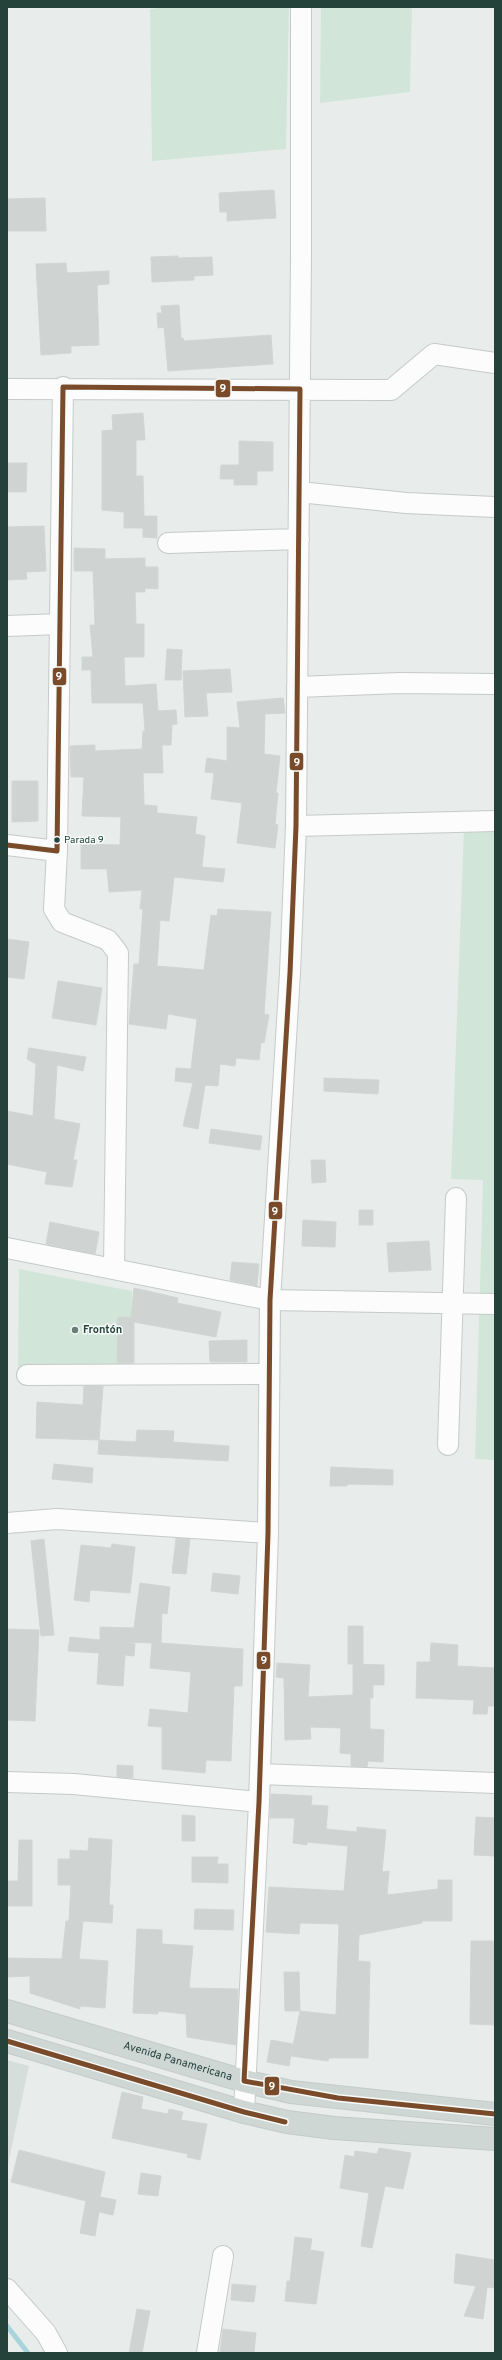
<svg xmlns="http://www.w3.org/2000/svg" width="502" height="2360" font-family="Overpass,sans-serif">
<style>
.built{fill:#d6dedb}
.green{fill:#d1e6d8}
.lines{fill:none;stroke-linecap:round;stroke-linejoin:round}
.stream{stroke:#a9d4db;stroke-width:5}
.building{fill:#cfd4d2;stroke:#d1d6d4}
.minor-casing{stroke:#c5cac8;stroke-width:22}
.primary-casing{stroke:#c3ccc9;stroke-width:24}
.minor{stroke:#fcfcfc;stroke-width:20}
.primary{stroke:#cfd7d5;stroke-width:22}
.bus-1-casing{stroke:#f7fbf9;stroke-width:8}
.bus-1{stroke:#7a4b2a;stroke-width:5}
.bus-dot{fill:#24423a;stroke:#f7fbf9;stroke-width:1.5}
.poi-dot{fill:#697e78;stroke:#f7fbf9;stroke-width:1.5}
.labels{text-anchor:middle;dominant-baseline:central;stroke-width:3;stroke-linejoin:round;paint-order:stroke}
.bus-label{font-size:10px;fill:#24423a;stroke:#f7fbf9;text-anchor:start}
.poi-label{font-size:11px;font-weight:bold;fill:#24423a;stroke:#f7fbf9;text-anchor:start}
.street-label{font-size:11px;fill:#24423a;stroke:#f7fbf9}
.line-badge{stroke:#f7fbf9;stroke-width:1.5}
.badge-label{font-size:11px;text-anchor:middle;font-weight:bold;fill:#fff}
</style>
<rect width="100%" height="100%" fill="#e8edeb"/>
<path class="built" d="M7 2060 29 2066 7 2169Z"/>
<path class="green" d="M169 7H289L286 149 152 161 150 9Z
M321 7H412L410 92 320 103Z
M464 827H495V1460L475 1459 483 1180 451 1179Z
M19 1269 132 1291 130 1373 18 1370Z"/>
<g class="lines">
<path class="stream" d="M7 2326 28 2353"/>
</g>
<path class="building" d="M274 190 276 218 227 221V212H220L219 193Z
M45 198 46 231H8L7 199Z
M178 256V258L212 257 213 275 194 276V280L152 282 151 257Z
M66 263 67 273 109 271V284L97 285 99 345 71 346V353L41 355 36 264Z
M179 305 181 339 183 338 184 341 271 335 273 364 168 371 164 327 158 328 157 313H162L161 306Z
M143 413 145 440H136V476H143L144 516H157V538L143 537V528H124V512L102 510V431L113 430 112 415Z
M239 441 273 442V471H257V485H234V479H220L221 465H239Z
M7 463H27L26 492H7Z
M44 526 46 571 26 572 27 579 7 580V527Z
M74 548 105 549V559L145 558V567H158V589L145 588V592H135L136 624H144V657H124L125 686 156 684 158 711 176 710 177 724 172 725 171 745H162L163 773H143L144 805 157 806V813L197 817 195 834 205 836 202 867 225 869 223 882 174 877 169 921 160 920 157 966 204 970 211 915 217 916 218 909 271 912 264 1014 269 1015 264 1043 261 1042 259 1060 236 1058 235 1066 220 1064 218 1086 205 1085 198 1129 183 1126 193 1083 175 1081 176 1068 191 1069 197 1019 168 1014 166 1029 129 1024 134 964H139L143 909H140L142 890 109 892 107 869H81V844L120 845 121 817 82 816 84 777H71L70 746 95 745V751L142 749 143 731H145L143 703H92L91 670H82V657H93L90 625H95L93 571H74Z
M167 649 182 650 181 680H165Z
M230 669 232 692 206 693 208 716 185 717 183 671Z
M283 698 285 713 265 714 264 754 280 756 276 793H278L275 824 278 825 275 848 237 843 242 803 211 799 214 773 205 772 207 758 227 761V727L240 728 237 702Z
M12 781H38V821L12 822Z
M7 939 29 942 24 979 7 977Z
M58 981 102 988 96 1025 52 1018Z
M29 1048 86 1057 83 1071 57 1065 54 1119 80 1124 73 1160H77L72 1187 45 1184 47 1172 7 1164V1111L33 1116 36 1064 27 1059Z
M324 1078 379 1080 378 1094 324 1091Z
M211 1129 262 1136 260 1150 209 1143Z
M311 1160H325L326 1182 312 1183Z
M359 1210H373V1225H359Z
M303 1220 336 1222 335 1247 302 1246Z
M50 1222 99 1232 95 1254 46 1244Z
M429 1241 431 1270 389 1272 387 1243Z
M232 1262 259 1264 257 1286 230 1280Z
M134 1288 178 1298 177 1303 221 1312 216 1337 134 1322V1363H117L118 1317H131Z
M247 1340V1362H210L209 1341Z
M84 1386H103L99 1440 36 1438 37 1402 83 1405Z
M137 1430 174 1431 173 1442 229 1446 228 1461 98 1454 99 1440 136 1442Z
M54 1464 93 1468 92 1483 52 1479Z
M331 1467 393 1470V1485L347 1484V1486H330Z
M176 1538 190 1539 186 1574 172 1573Z
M44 1539 54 1635 41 1636 31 1541Z
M112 1544 135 1547 130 1593 90 1590 89 1602 74 1600 81 1545 111 1548Z
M213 1573 240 1576 238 1594 211 1591Z
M140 1583 170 1587 167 1614 162 1613 161 1643 243 1649 242 1686H234L231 1761 206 1760 205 1773 162 1769V1727L148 1726 150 1709 188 1713 191 1672 150 1668 152 1643 125 1642 135 1644 134 1656 125 1655 123 1686 97 1684 99 1653 68 1651 70 1637 100 1640V1627L134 1628Z
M348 1626H363V1664H348Z
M7 1629 39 1630 35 1721 7 1720Z
M431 1643 458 1645 457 1666 495 1668V1706H488L487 1714H473L474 1700 416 1698 417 1662H430Z
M277 1663 310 1665 308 1697 353 1695V1664L384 1665V1685H373V1698H370V1729L384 1730 383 1762 368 1761 367 1767 351 1766V1754L340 1753 341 1728 310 1727 311 1739 285 1740 284 1678 276 1677Z
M117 1765 133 1766V1778L117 1777Z
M271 1794 312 1796 311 1805 328 1806 326 1829 357 1832V1827L386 1830 382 1872 389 1871 387 1895 438 1889V1880H452V1921H422V1923L359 1935 358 1961 370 1962 368 2058H329L328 2061 291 2056 300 2011 336 2015 339 1924 300 1923 299 1934 266 1932 269 1887 344 1891 348 1846 307 1842V1845L293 1843 295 1818H270Z
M182 1815 195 1816V1841H182Z
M476 1817 495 1818V1856L474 1855Z
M89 1838 112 1840 109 1905H113L112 1923 83 1921 79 1959 108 1961 105 2008 80 2006V2009L30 1993V1976L7 1977V1958L62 1959 66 1921H69L71 1885H58V1859H70V1850L88 1851Z
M19 1840H32V1906H7V1881H18Z
M192 1857H218L217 1864H228V1883L192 1882Z
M195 1909 234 1910 233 1930 194 1929Z
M137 1929 162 1930V1944L193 1946 189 1988 238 1989 236 2045 187 2037 186 2014 158 2011V2014L133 2013Z
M471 1941H495V2025L470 2024Z
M284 1972H299L300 2011H285Z
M271 2040 293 2044 289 2066 267 2062Z
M122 2092 143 2097 141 2109 168 2114 169 2109 183 2112 181 2120 207 2124 200 2160 187 2157 188 2154 112 2138Z
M379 2148 411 2153 403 2189 385 2186 372 2248 361 2246 369 2193 340 2188 345 2155 354 2157 355 2151 377 2154Z
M19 2150 105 2172 100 2197 116 2200 113 2215 99 2212 95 2236 80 2233 86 2201 11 2182Z
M141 2173 161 2176 158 2196 138 2194Z
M295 2237 312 2239 310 2250 324 2252 316 2304 285 2301 287 2281H290Z
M456 2254 495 2260V2288L487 2287 483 2319 464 2316 476 2286 454 2283Z
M232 2284 256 2286 254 2302 231 2300Z
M137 2309 150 2311 142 2353H129Z
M223 2329 256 2333 254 2353H220Z"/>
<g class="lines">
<g class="minor-casing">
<path id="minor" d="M63 387 57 851 54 909 62 922 108 940 118 953 114 1269
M7 389 391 390 434 354 495 363
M299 492 406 503 495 507
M168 543 299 539
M7 626 60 624
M297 687 400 683 495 684
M296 826 495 821
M7 845 57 851
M7 1248 270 1300 495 1304
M27 1375 268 1374
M448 1445 456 1198
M7 1523 57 1519 268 1533
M260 1774 495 1783
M7 1782 74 1784 259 1802
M244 2112 259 1802 268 1533 270 1300 290 973 296 826 301 255V7
M7 2289 46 2333 57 2353
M207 2353 223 2256"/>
</g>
<g class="primary-casing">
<g id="primary">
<path id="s1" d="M7 2011 244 2081 291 2092 495 2114"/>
<path d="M7 2041 244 2112 287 2122 334 2128 495 2139"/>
</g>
</g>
<use href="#minor" class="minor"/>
<use href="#primary" class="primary"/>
<g class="bus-1-casing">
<path id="bus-1" d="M7 845 57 851 63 387 300 389 296 826 290 973 270 1300 268 1533 259 1802 244 2081 338 2098 495 2114
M7 2041 244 2112 285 2122"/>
</g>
<use href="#bus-1" class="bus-1"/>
</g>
<circle class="bus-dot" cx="57" cy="840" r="3.5"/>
<circle class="poi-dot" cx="75" cy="1330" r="4"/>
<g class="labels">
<g class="bus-label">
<text x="64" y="840">Parada 9</text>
</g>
<g class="poi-label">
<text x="83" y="1330">Frontón</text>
</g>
<g class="street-label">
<text stroke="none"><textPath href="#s1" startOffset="178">Avenida Panamericana</textPath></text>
</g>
</g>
<g class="line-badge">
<rect x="215" y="379" width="16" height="19" rx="4" fill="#7a4b2a"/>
<rect x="52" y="667" width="15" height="19" rx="4" fill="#7a4b2a"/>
<rect x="289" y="752" width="15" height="19" rx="4" fill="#7a4b2a"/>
<rect x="268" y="1201" width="15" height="19" rx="4" fill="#7a4b2a"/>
<rect x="256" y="1651" width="15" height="19" rx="4" fill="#7a4b2a"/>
<rect x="264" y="2076" width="16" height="20" rx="4" fill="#7a4b2a"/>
</g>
<g class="badge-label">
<text x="223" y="392">9</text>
<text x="59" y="680">9</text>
<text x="297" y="766">9</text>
<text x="275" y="1215">9</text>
<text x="264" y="1664">9</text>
<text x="272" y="2090">9</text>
</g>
<rect width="502" height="2360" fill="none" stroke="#24423a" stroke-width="16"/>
</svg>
